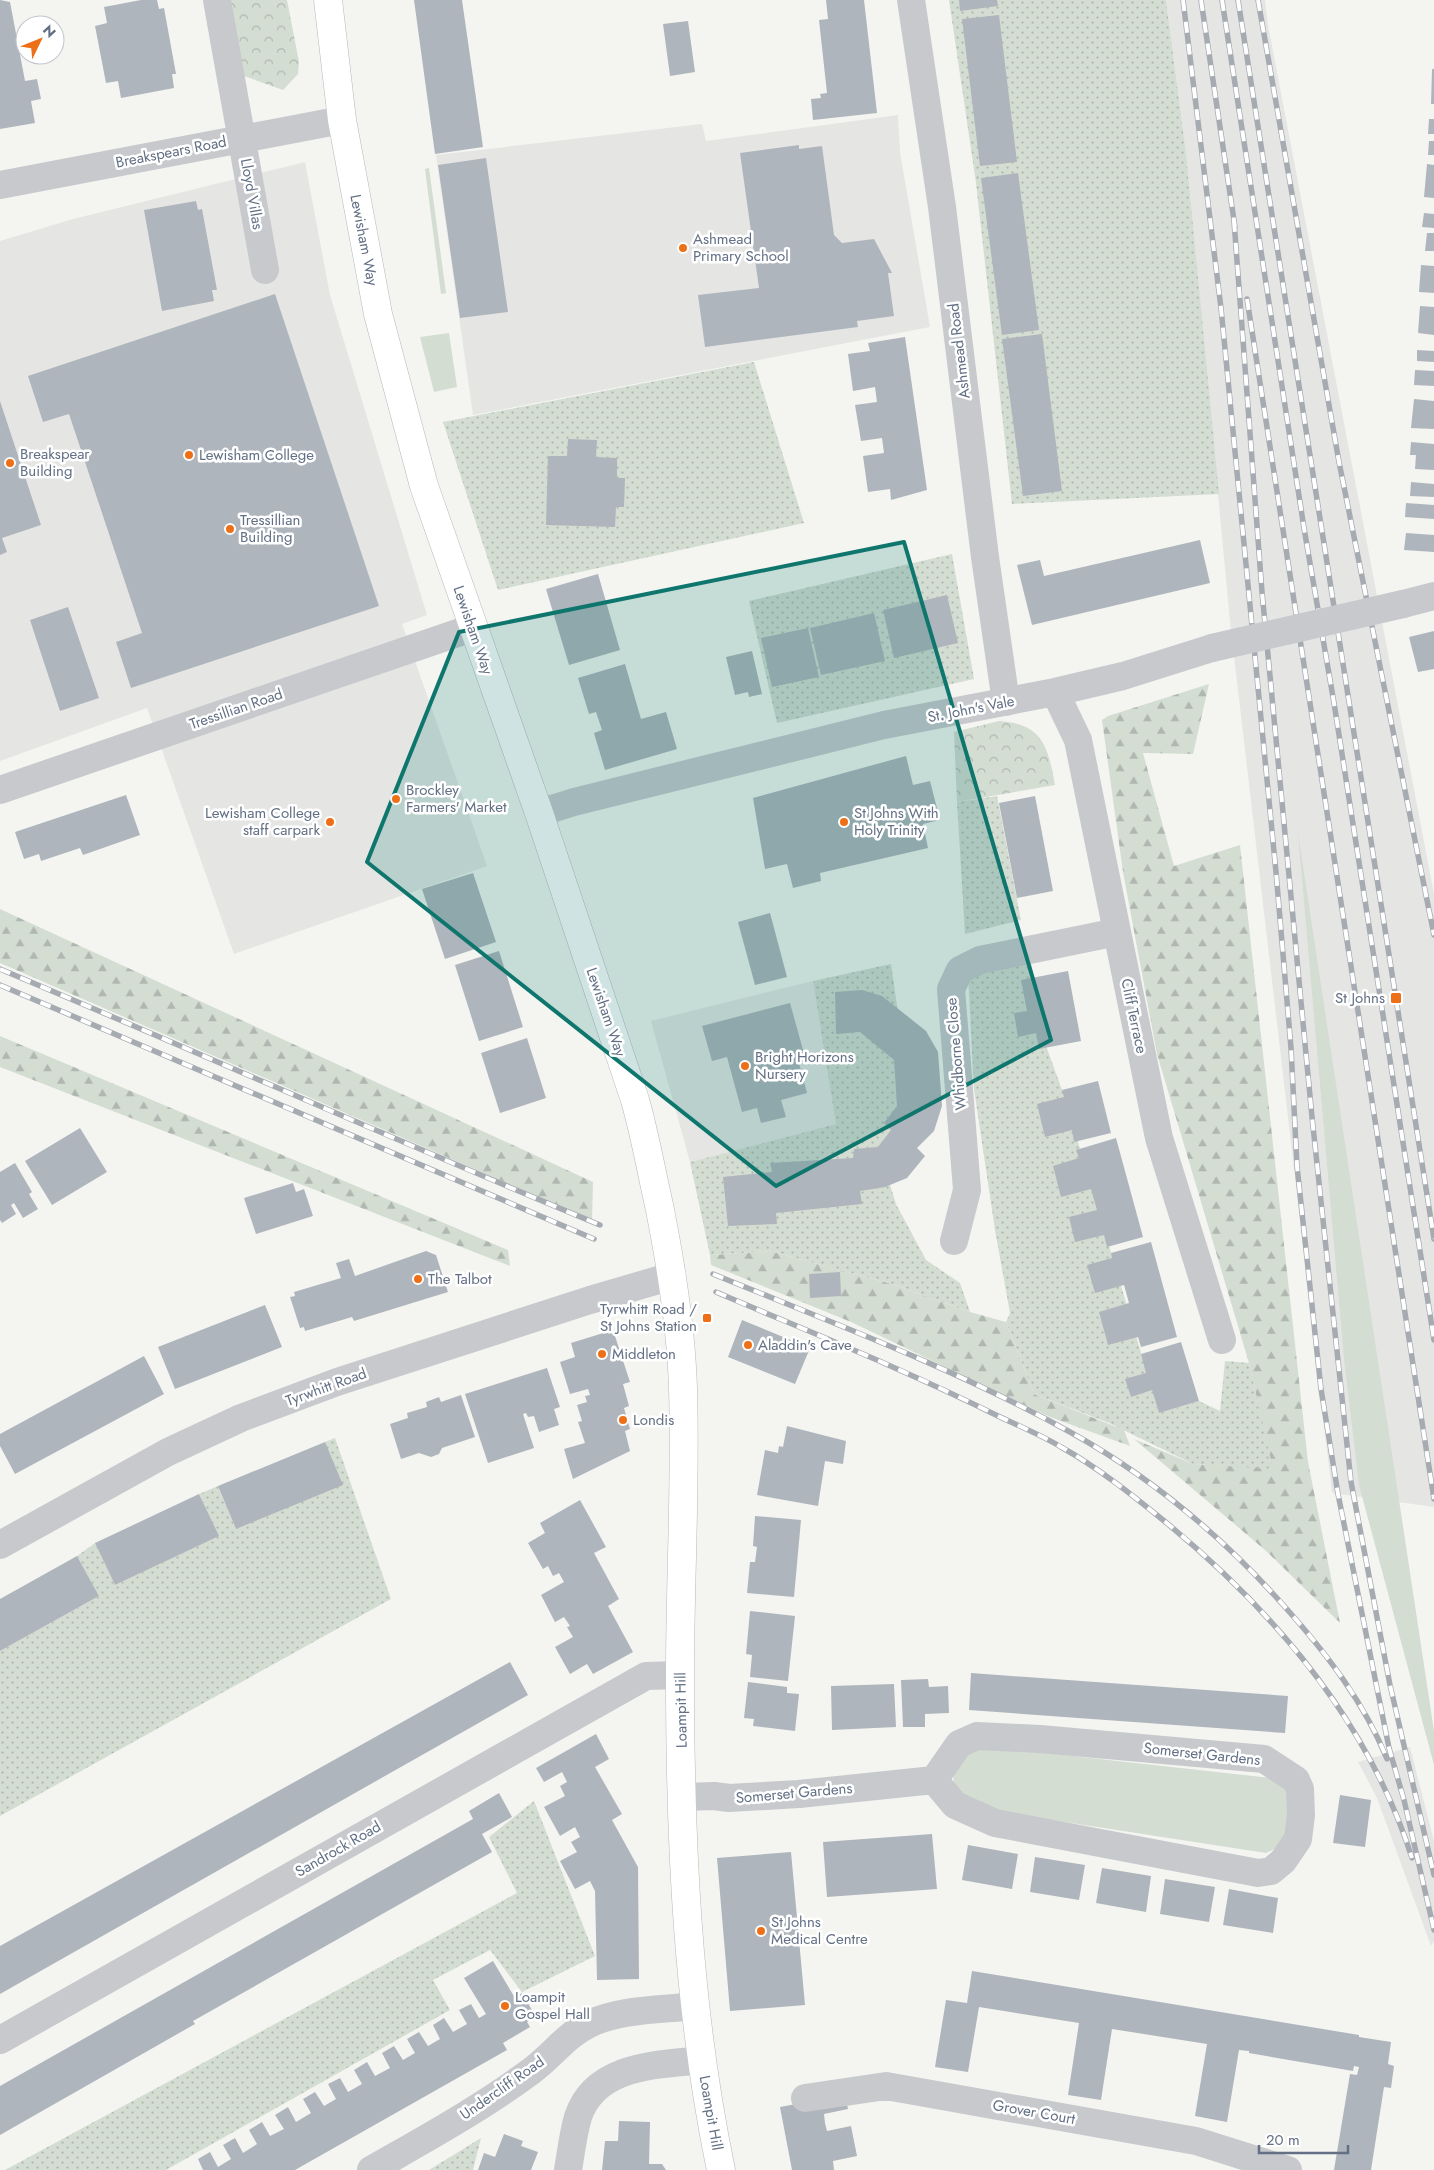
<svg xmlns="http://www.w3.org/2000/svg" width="1434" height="2170" font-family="Jost,sans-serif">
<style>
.built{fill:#e5e6e4}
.grass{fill:#d4ddd2}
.forest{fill:url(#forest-firs)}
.park{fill:url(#park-crowns)}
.garden{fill:url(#garden-dots)}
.building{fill:#afb5bc}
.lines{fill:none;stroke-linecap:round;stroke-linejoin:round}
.highway-casing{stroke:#b6b9bd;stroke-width:29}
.minor{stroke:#c7c9cd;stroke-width:28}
.highway{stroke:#fff;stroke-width:28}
.rail-casing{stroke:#a6aab1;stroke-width:5.5}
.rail{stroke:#fff;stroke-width:4;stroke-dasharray:11;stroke-linecap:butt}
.minor-bridge{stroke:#c7c9cd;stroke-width:28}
.marked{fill:#0f766e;fill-opacity:0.2;stroke:#0f766e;stroke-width:4;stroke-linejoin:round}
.poi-dot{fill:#ed7019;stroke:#fff;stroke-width:2}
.labels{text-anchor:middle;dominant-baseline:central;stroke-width:5;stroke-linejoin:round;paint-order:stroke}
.street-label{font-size:15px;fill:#626f84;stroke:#fff}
.poi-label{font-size:15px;fill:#626f84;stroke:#fff;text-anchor:start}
</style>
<defs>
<pattern id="forest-firs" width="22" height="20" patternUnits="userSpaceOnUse" patternTransform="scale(1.25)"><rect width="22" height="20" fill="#d4ddd2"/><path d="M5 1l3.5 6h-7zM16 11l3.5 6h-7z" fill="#afb7b0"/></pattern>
<pattern id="park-crowns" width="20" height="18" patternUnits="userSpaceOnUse" patternTransform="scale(1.25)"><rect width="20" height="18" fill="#d4ddd2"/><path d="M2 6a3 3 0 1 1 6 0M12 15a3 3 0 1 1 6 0" fill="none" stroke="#afb7b0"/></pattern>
<pattern id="garden-dots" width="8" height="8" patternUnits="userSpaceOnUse" patternTransform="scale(1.25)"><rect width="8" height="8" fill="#d4ddd2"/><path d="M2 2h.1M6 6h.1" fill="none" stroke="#afb7b0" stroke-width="1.8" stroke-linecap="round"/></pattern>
</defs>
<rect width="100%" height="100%" fill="#f4f5f1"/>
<path class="built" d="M1166 0H1265L1268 25 1434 894V1507L1332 1493 1230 622 1186 153Z
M898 115 900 152 930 327 473 415 436 155 702 124 706 141Z
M305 162 330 295 427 615 402 624 487 866 234 954 147 708 0 761V241L73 219Z
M813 981 837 1124 690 1162 651 1021Z
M1410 1747 1434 1841V1941L1431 1946 1377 1798 1358 1762Z"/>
<path class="grass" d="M429 168 446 293 441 294 425 169Z
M449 333 457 387 434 392 420 337Z
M1298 833 1434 1731V1765L1359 1485 1344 1359Z
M991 1747 1271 1778 1286 1788 1293 1804 1289 1832 1281 1846 1266 1853 981 1809 954 1787 953 1771 973 1748Z"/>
<path class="forest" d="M1209 684 1193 754 1143 753 1174 866 1240 845 1308 1462 1340 1623 1265 1550 1134 1439 1193 1464 1272 1468 1249 1363 1157 1054 1123 872 1102 720 1108 716Z
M0 909 593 1182 592 1220 0 963Z
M0 1036 508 1250 510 1266 0 1067Z
M770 1251 892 1284 970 1312 1006 1322 1034 1394 1124 1430 1130 1446 1050 1417 851 1322 711 1265 710 1255Z"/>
<path class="park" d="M230 0H287L299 62 298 74 283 90 241 75Z
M999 721C1043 724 1048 747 1055 785L957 802 954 732Z"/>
<path class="garden" d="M949 0H1166L1186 153 1219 494 1012 504 976 183Z
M754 362 804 523 498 590 443 422Z
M952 554 974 679 777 723 749 601Z
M997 796 1021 920 965 934 957 802Z
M1030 955 1042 1035 1064 1095 1159 1413 1199 1401 1220 1411 1225 1361 1249 1363 1273 1469 1193 1464 1109 1423 1034 1394 1006 1322 1010 1313 995 1230 974 1089 968 974Z
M891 964 914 1123 879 1150 896 1204 926 1260 960 1283 970 1312 892 1284 770 1251 710 1255 690 1162 836 1124 813 981Z
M335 1438 391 1599 0 1816V1651L99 1596 77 1556 95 1543 115 1585 218 1536 199 1494 218 1486 236 1529 325 1442Z
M534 1801 595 1956 522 1992 490 1950 433 1980 450 2010 166 2170H5L517 1893 489 1837Z
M481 2138 473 2170H429Z"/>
<path class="building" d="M0 0 10 2 25 81 37 79 41 99 31 101 35 123 0 129Z
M141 0H157L159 9 164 8 176 74H172L174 88 121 98 118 81 106 83 95 26 107 23 104 7Z
M414 0H462L483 147 435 154Z
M826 0H864L877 113 813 120 811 99 821 98 820 94 827 93 819 20 828 19Z
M959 0H997L998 6 960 11Z
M999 15 1017 162 980 166 962 19Z
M688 21 695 72 670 76 663 24Z
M1432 69H1434V104H1431Z
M1429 119H1434V134H1428Z
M1429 141H1434V155H1428Z
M799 145V149L822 146 834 235 842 243 874 239 892 273H888L894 316 857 321 858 327 705 347 698 295 759 288 740 153Z
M486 158 508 312 460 318 438 165Z
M1427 164 1434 165V198L1424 197Z
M1018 173 1039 330 1002 335 981 178Z
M196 201 198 210 202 209 217 290H212L214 301 162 311 144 210Z
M1424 213 1434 214V228L1422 227Z
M1427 233H1434V251H1425Z
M1421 265 1434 266V293L1419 292Z
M275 294 379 606 131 688 116 642 142 633 69 414 43 422 28 376Z
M1420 306 1434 307V335L1418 333Z
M1042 334 1062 491 1023 496 1002 339Z
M905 337 927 490 891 500 890 489 868 492 863 456 884 453 882 438 861 441 855 405 877 402 875 387 853 391 848 354 870 351 868 343Z
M1417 350 1434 351V362L1417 361Z
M1415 370 1434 371V386L1414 385Z
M1414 399 1434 401V429L1411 428Z
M0 401 41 525 2 538 7 552 0 555Z
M568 439 597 440 596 457 617 458V478H625L624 507H616L615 527 546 525 548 456H567Z
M1411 442 1434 444V470L1415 469 1416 455H1410Z
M1411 482 1434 484V497L1410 496Z
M1406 503 1434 505V519L1405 517Z
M1406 533 1434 535V552L1404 550Z
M1200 540 1210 583 1032 625 1017 565 1040 560 1044 576Z
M598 574 620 650 569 665 546 589Z
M947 595 958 643 894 658 883 610Z
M68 607 99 698 60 711 30 620Z
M874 613 885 661 821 675 810 628Z
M808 628 819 677 772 687 761 638Z
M1434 631V669L1418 672 1409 637Z
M752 651 762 694 749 697 748 692 735 695 726 657Z
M625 664 641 719 666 712 677 749 605 770 594 733 602 730 596 712 589 714 578 678Z
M906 756 913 785 930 781 940 820 923 824 928 848 820 873 821 881 793 888 787 864 765 869 753 798Z
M126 795 140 835 83 855 80 848 41 861 39 854 24 859 15 832Z
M1035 796 1053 891 1017 898 999 803Z
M473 873 496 942 445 959 422 889Z
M770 913 787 977 755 985 738 922Z
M499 951 523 1027 479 1041 455 965Z
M1068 971 1081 1041 1039 1049 1036 1033 1018 1037 1014 1013 1027 1011 1021 980Z
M862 990 882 996 926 1031 938 1052 942 1106 934 1131 917 1148 925 1156 907 1178 885 1187 860 1191 862 1204 776 1213 777 1224 728 1226 723 1177 772 1172 770 1163 853 1158 854 1149 878 1147 891 1130 884 1123 897 1106 894 1060 860 1032 836 1034 835 992Z
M790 1003 805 1057 798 1059 807 1093 781 1100 786 1117 761 1123 757 1108 742 1112 727 1057 712 1061 702 1026Z
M527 1038 546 1098 500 1113 481 1053Z
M1098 1081 1111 1133 1074 1142 1072 1130 1045 1137 1037 1104 1064 1097 1062 1090Z
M80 1128 107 1172 52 1205 25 1161Z
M1116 1138 1143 1237 1107 1247 1104 1235 1075 1242 1069 1217 1097 1210 1091 1189 1061 1197 1053 1166 1079 1158 1076 1150Z
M15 1163 32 1192 29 1194 38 1209 23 1218 14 1203 11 1205 16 1214 2 1223 0 1220V1172Z
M293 1183 296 1192 304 1189 313 1216 256 1234 244 1198Z
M1151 1242 1177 1337 1141 1347 1138 1337 1108 1345 1099 1312 1129 1303 1124 1285 1095 1293 1087 1265 1112 1258 1111 1253Z
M426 1251 436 1255 448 1292 354 1321 352 1317 305 1331 304 1327 300 1328 290 1297 295 1296 294 1292 341 1278 336 1263 349 1259 355 1276Z
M840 1272 841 1296 810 1298 809 1274Z
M265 1305 282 1347 175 1389 158 1347Z
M742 1320 810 1348 795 1384 728 1357Z
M613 1330 630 1382 623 1384 629 1406 624 1408 630 1429 625 1431 630 1451 573 1479 564 1449 585 1443 578 1422 582 1421 577 1405 587 1402 585 1396 590 1395 588 1389 570 1394 560 1362 575 1357 571 1343Z
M1181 1342 1199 1401 1159 1413 1152 1390 1131 1397 1125 1379 1146 1373 1141 1354Z
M144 1356 164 1394 15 1474 0 1446V1434Z
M547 1368 560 1407 554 1409 559 1425 539 1432 534 1416 528 1417 526 1413 523 1414 534 1448 488 1463 465 1394Z
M461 1395 475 1437 442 1448 439 1454 431 1457 419 1453 401 1459 390 1424 408 1418 407 1413 427 1407 426 1402 439 1397 441 1402Z
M787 1426 846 1441 843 1464 825 1461 818 1506 757 1495 765 1450 778 1453 779 1446 783 1447Z
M325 1442 343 1485 236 1529 218 1486Z
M199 1494 219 1536 115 1585 95 1543Z
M580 1500 606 1547 594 1553 619 1599 608 1606 633 1652 593 1674 587 1664 570 1674 555 1647 573 1637 567 1627 570 1626 564 1617 555 1622 541 1595 564 1582 559 1573 553 1576 548 1566 543 1569 528 1543 545 1533 540 1523Z
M755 1516 801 1520 794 1597 747 1593 750 1562H755L757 1547 753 1546Z
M77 1556 99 1596 0 1651V1599Z
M750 1611 795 1616 788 1681 750 1677 752 1655 746 1654Z
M510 1662 528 1695 0 1994V1946Z
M971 1673 1288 1696 1285 1733 969 1710Z
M928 1679 929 1687 948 1686 949 1713 925 1714V1727H903L901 1680Z
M748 1682 787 1687V1693L799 1694 795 1731 753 1726 754 1719 744 1718Z
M894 1684 896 1727 832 1730 831 1686Z
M596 1734 609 1759 595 1767 622 1814 612 1820 638 1867 639 1979 597 1980 595 1891 590 1881 575 1889 560 1861 577 1852 571 1842 580 1837 575 1827 560 1836 544 1807 565 1796 560 1786 567 1782 562 1772 544 1782 536 1768Z
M499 1793 512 1817 482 1834 492 1852 193 2021 195 2024 0 2135V2086L473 1819 469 1811Z
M1340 1795 1371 1800 1365 1847 1333 1843Z
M932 1834 937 1889 827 1897 823 1842Z
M968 1845 1018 1854 1012 1889 962 1880Z
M791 1852 805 2005 730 2011 717 1858Z
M1035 1857 1085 1865 1079 1900 1030 1892Z
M1102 1868 1151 1876 1146 1912 1096 1903Z
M1165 1879 1215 1887 1209 1922 1160 1914Z
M1229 1889 1278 1898 1273 1933 1223 1925Z
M493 1961 515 1998 522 1993 536 2017 527 2022 530 2027 503 2043 507 2050 295 2170H203L198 2159 210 2152 218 2167 231 2159 223 2145 235 2138 243 2153 257 2144 249 2130 262 2122 270 2136 284 2129 275 2115 288 2107 296 2122 311 2113 303 2099 315 2092 324 2106 336 2099 328 2084 340 2078 348 2092 362 2084 354 2070 367 2062 375 2076 390 2068 382 2053 394 2046 403 2060 415 2053 407 2039 419 2032 428 2046 440 2039 433 2025 444 2018 453 2032 467 2024 459 2010 471 2004 479 2018 486 2014 464 1978Z
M972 1971 1359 2035V2037L1391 2042 1388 2064 1394 2066 1391 2088 1384 2087 1371 2170H1334L1350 2074 1357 2075 1359 2067 1354 2066 1353 2071 1249 2053V2051L1239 2050 1227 2122 1195 2116 1207 2044 1112 2029 1101 2100 1068 2095 1079 2023 979 2007 968 2072 935 2067 946 2000 967 2003Z
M845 2095 848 2109 824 2114 825 2123 827 2131 851 2126 857 2156 833 2161 834 2170H792L780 2107Z
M619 2121 650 2122 649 2164H662L666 2170H602L605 2141H618Z
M504 2134 523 2141 521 2146 538 2152 531 2170H478L484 2153 495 2157Z"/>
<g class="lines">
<g class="highway-casing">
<path id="highway" d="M328 0 342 120 378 314 424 486 539 813 635 1100C645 1135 651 1170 659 1205 671 1265 681 1326 683 1388 686 1483 680 1579 680 1675 680 1841 687 2007 721 2170"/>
</g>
<path class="minor" d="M217 0 265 270
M911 0 942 207 985 557 1006 702
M0 185 342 120
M1403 604 1434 596
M1055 692 1078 740 1159 1138 1222 1340
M0 790 472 628
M539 813 574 802 884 725 1055 692 1123 676 1212 648
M954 1241 967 1190 951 989 960 970 980 960 1117 932
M0 1545 168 1452 241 1418 337 1382 590 1300 672 1276
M977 1736 1040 1739 1264 1759 1296 1780 1300 1789 1301 1815 1298 1839 1283 1861 1271 1871 1258 1873 995 1823 955 1805 934 1780 959 1744Z
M683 1797 714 1796 729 1798 799 1794 934 1780
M0 2040 646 1676 680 1675
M805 2098 886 2086 1196 2141 1288 2170
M371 2170C425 2139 480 2109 530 2072 551 2057 566 2035 589 2024 620 2009 661 2010 695 2006
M568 2170C571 2153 573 2134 578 2117 595 2065 656 2065 702 2060"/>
<use href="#highway" class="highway"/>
<g class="rail-casing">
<path id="rail" d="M1183 0 1221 308 1276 872 1291 1048 1297 1166 1321 1389 1338 1494 1389 1748 1404 1800 1434 1930
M1201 0 1235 227
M1222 0 1304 528 1334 703 1434 1340
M1238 0 1434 1239
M1258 0 1339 462 1434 935
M1234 221 1262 592 1312 1117 1351 1482 1390 1685 1434 1875
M1247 299 1434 1499
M0 969C200 1053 399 1142 600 1225
M0 985 594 1239
M713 1274C833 1323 956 1369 1070 1432 1151 1477 1224 1538 1285 1607 1326 1653 1364 1702 1387 1759
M716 1292C810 1332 906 1370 998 1416 1019 1426 1041 1435 1061 1447 1097 1467 1131 1494 1163 1520 1272 1609 1369 1722 1412 1858"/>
</g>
<use href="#rail" class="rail"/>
<path class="minor-bridge" d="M1212 648 1403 604"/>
</g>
<path class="marked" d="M904 542 1051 1040 776 1186 367 862 459 632Z"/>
<g class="poi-dot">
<circle cx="683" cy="248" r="5"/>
<circle cx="189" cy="455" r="5"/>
<circle cx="10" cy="463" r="5"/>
<circle cx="230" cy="529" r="5"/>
<circle cx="396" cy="799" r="5"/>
<circle cx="330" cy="822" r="5"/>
<circle cx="844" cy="822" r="5"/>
<rect x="1390" y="992" width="12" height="12" rx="2.5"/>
<circle cx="745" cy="1066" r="5"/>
<circle cx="418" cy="1279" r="5"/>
<rect x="702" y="1313" width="10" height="10" rx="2.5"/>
<circle cx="748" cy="1345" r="5"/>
<circle cx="602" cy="1354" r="5"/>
<circle cx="623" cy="1420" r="5"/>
<circle cx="761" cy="1931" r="5"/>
<circle cx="505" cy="2006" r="5"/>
</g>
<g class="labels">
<g class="street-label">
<text transform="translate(171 152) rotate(-11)">Breakspears Road</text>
<text transform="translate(252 194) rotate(80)">Lloyd Villas</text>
<text transform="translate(364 240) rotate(79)">Lewisham Way</text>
<text transform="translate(959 351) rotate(-97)">Ashmead Road</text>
<text transform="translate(473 630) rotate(71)">Lewisham Way</text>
<text transform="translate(236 709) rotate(-19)">Tressillian Road</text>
<text transform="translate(971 709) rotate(-11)">St. John's Vale</text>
<text transform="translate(606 1012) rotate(71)">Lewisham Way</text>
<text transform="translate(1134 1016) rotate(78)">Cliff Terrace</text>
<text transform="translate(956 1054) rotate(-95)">Whidborne Close</text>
<text transform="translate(326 1387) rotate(-20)">Tyrwhitt Road</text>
<text transform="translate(681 1710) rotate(-91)">Loampit Hill</text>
<text transform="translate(1202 1754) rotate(6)">Somerset Gardens</text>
<text transform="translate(794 1793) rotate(-5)">Somerset Gardens</text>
<text transform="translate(338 1849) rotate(-30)">Sandrock Road</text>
<text transform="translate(502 2088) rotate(-35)">Undercliff Road</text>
<text transform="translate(1034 2112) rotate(10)">Grover Court</text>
<text transform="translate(711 2113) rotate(80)">Loampit Hill</text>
</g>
<g class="poi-label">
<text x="693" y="239">Ashmead<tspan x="693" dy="17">Primary School</tspan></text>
<text x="20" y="454">Breakspear<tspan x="20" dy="17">Building</tspan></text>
<text x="199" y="455">Lewisham College</text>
<text x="240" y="520">Tressillian<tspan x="240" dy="17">Building</tspan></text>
<text x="406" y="790">Brockley<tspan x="406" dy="17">Farmers' Market</tspan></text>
<text x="320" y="813" text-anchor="end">Lewisham College<tspan x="320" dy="17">staff carpark</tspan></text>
<text x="854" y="813">St Johns With<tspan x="854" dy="17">Holy Trinity</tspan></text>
<text x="1385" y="998" text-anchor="end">St Johns</text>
<text x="755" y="1057">Bright Horizons<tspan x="755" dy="17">Nursery</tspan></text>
<text x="428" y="1279">The Talbot</text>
<text x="697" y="1309" text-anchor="end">Tyrwhitt Road /<tspan x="697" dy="17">St Johns Station</tspan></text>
<text x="758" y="1345">Aladdin's Cave</text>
<text x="612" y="1354">Middleton</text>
<text x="633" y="1420">Londis</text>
<text x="771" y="1922">St Johns<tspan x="771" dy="17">Medical Centre</tspan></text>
<text x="515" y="1997">Loampit<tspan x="515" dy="17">Gospel Hall</tspan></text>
</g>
</g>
<g transform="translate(40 40) rotate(47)"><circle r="24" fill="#ffffff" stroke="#c0c5ce"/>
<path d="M0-4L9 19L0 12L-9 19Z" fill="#ed7019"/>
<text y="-8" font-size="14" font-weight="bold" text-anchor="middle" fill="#626f84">N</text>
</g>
<path d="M1259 2145v8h89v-8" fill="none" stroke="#626f84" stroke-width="2.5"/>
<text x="1266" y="2145" font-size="15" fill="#626f84" stroke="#ffffff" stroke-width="4" paint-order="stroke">20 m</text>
</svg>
